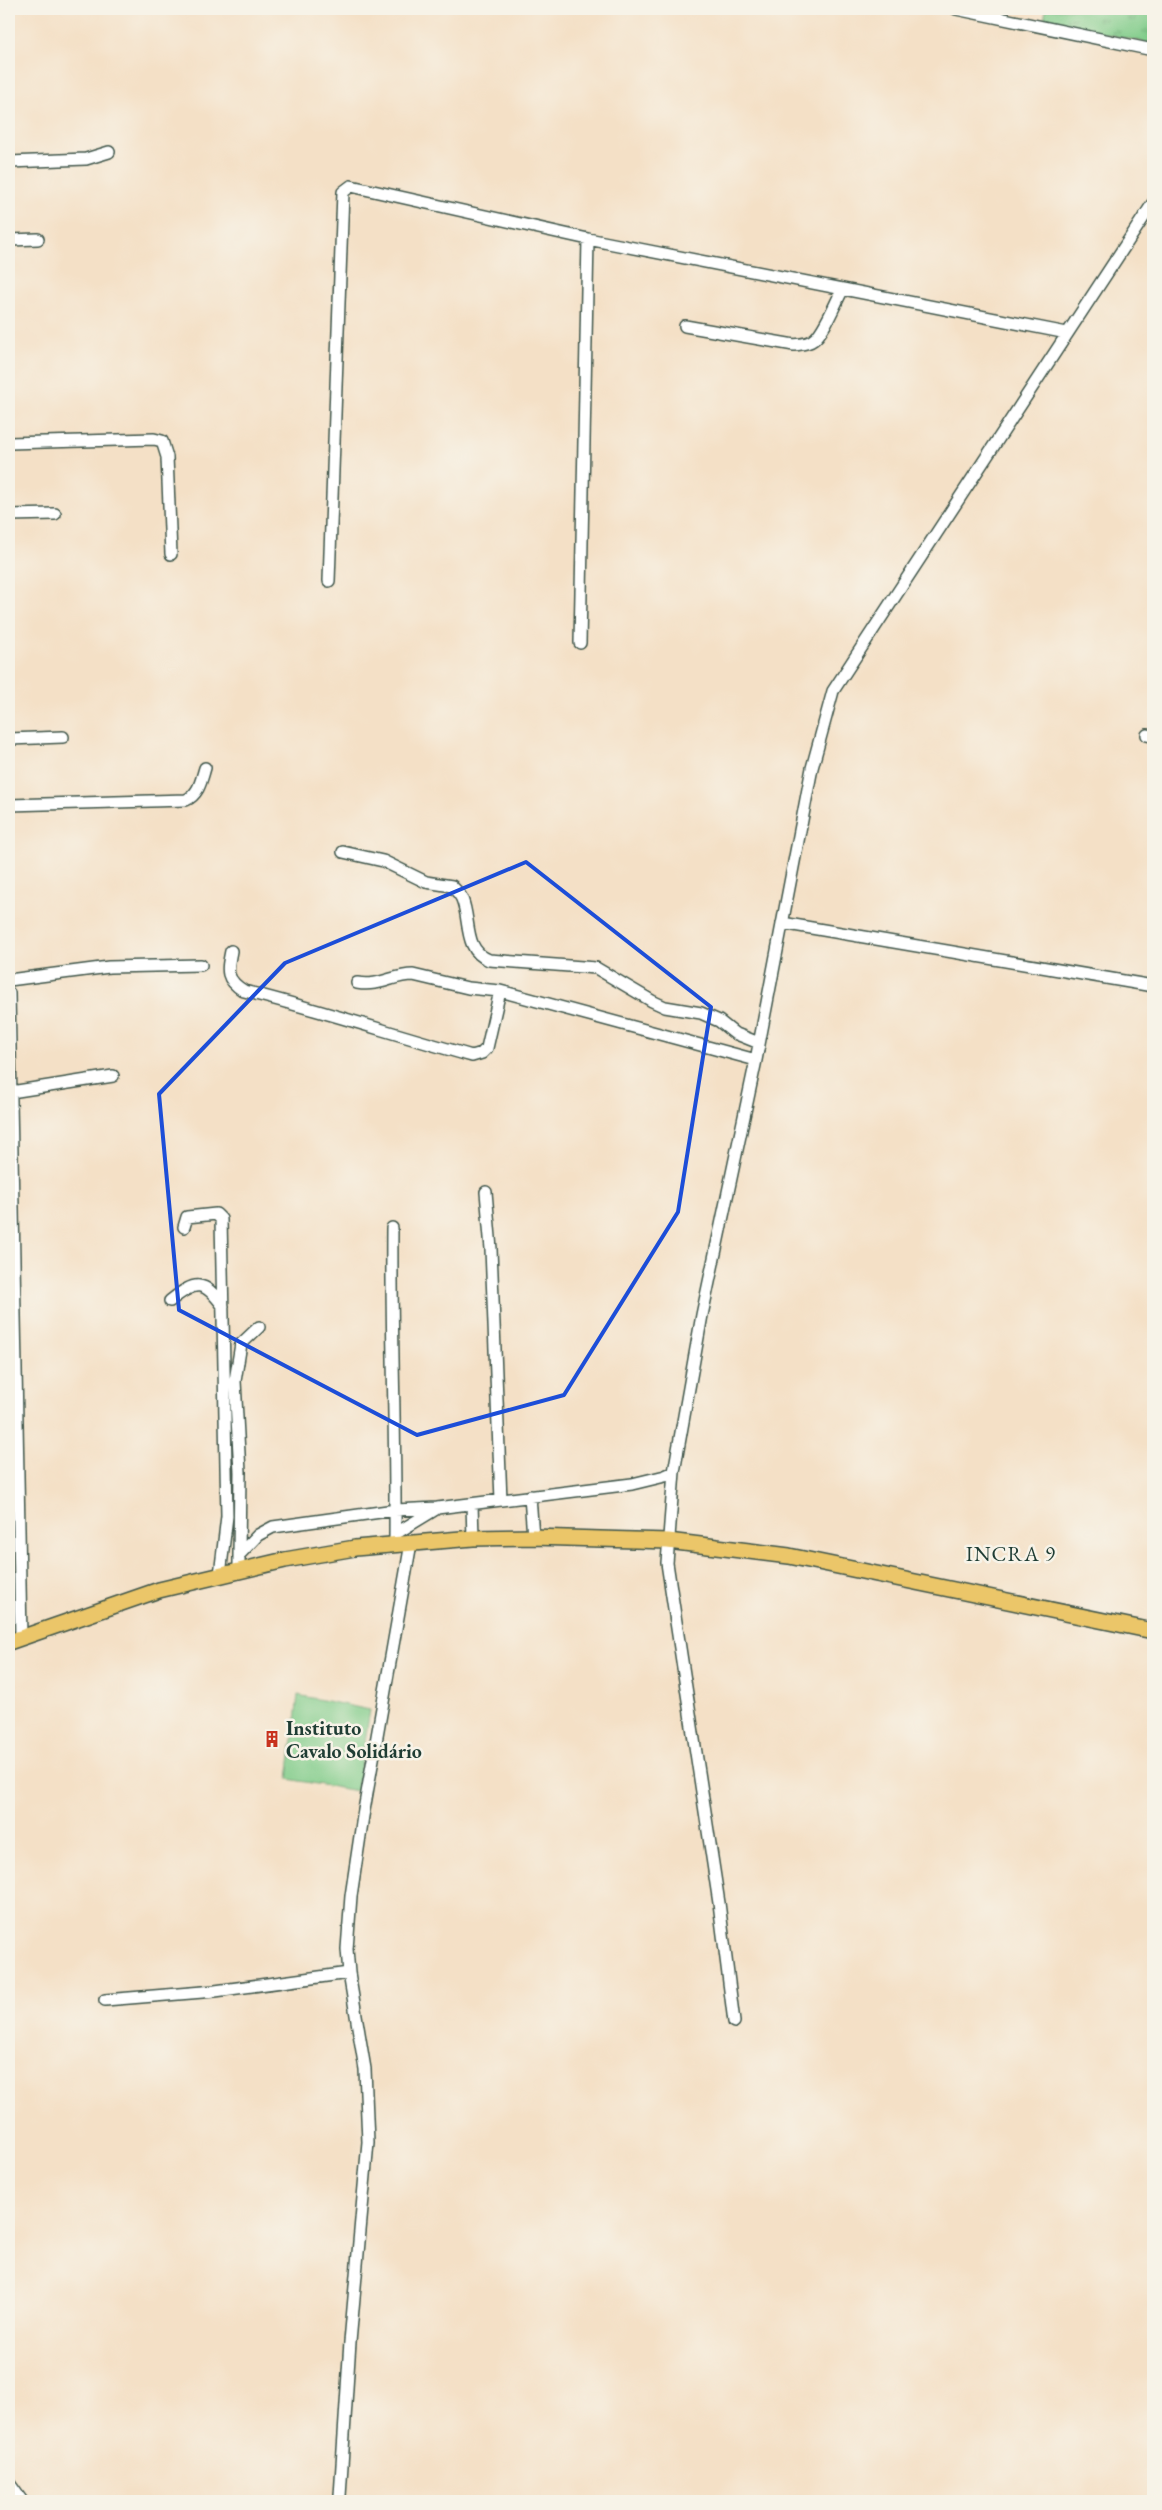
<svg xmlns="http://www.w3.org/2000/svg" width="1162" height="2510" font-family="'EB Garamond',serif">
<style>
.grass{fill:url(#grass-tufts);stroke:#50845f}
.pitch{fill:#81cc8a;stroke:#50845f}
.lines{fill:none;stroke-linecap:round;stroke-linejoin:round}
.minor-casing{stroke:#3f554a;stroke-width:14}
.major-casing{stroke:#3f554a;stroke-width:18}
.minor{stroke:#fff;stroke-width:11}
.major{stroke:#ebc669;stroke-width:15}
.marked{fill:none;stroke:#1d4ed8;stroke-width:4;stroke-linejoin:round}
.labels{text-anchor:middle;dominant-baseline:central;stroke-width:5;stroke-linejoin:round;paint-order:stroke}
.poi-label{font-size:20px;font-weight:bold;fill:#1f3d34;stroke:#f7f3e8;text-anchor:start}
.neighbourhood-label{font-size:21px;letter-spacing:1px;fill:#1f3d34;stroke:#f7f3e8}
</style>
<defs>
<pattern id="grass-tufts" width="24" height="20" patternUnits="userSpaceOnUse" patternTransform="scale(1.25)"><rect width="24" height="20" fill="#81cc8a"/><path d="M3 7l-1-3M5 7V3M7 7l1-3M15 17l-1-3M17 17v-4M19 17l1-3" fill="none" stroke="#69a772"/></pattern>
</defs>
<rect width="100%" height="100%" fill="#f7f3e8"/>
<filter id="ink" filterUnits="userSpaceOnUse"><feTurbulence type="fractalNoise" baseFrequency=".02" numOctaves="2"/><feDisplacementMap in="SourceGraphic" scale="10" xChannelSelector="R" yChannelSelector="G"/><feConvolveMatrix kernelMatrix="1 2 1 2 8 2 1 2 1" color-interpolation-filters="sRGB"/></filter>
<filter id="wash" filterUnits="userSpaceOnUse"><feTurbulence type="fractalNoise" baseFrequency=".0096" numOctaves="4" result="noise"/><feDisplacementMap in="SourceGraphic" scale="20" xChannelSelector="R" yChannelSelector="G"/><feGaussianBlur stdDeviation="1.12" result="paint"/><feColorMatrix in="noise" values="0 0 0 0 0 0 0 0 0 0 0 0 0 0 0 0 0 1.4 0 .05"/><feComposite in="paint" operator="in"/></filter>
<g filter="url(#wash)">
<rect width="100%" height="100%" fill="#f4e0c6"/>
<path class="grass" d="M1046 9H1153V44L1044 21Z"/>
<path class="pitch" d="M298 1695 370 1710 357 1791 288 1779Z"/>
</g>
<g filter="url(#ink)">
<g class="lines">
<g class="minor-casing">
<path id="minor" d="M956 9 1153 50
M9 162 86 159 109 152
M9 240 38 239
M685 326 794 345C800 344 808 344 813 340 824 333 836 301 843 289
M9 443 154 439 162 441 167 457 171 554
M9 515 55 514
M329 581 343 192 351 186 588 239 1067 333
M580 643 588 239
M1147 735 1153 736
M9 739 63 737
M9 805 186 800C199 794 201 781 205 768
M343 852 383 861 426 882 452 886C455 890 460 894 462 899 471 920 463 950 489 960L596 968 652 1001 665 1007 701 1013 719 1021 734 1033 759 1043
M782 923 1153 986
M231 951C227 971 225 979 244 991 321 1010 396 1035 472 1056L482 1053 487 1048 500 991
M9 980 109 967 201 965
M357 983C380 987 392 975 413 975L468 988 500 991 756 1060
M9 993 21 1637
M11 1092 113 1076
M486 1192 491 1249 501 1500
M184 1227 187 1217 216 1214 221 1219 227 1516 220 1575
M392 1228C391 1334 396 1439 395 1545
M170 1301C196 1280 204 1280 223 1306
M530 1496 533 1537
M472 1504 473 1538
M395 1534 436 1509
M239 1555 240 1472 235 1381 241 1344 259 1327
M239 1570V1555L258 1535 273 1527 395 1510 437 1508 632 1484 665 1476 674 1472
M105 2000 215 1991 349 1973
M734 2022 719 1903 667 1563 674 1472 702 1315 756 1060 812 768 833 691 1153 203
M9 2483 22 2501
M340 2496 350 2342 368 2142 365 2069 349 1973 347 1949 351 1896 363 1816 411 1543"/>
</g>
<g class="major-casing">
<path id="major" d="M9 1642 159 1590 285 1560 355 1548 473 1538 533 1537 668 1541 789 1556 1153 1631"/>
</g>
<use href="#minor" class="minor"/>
<use href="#major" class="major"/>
</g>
</g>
<path class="marked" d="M526 862 711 1007 678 1212 564 1395 417 1435 179 1310 159 1094 285 963Z"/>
<defs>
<g id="building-bare" transform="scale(1.35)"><path d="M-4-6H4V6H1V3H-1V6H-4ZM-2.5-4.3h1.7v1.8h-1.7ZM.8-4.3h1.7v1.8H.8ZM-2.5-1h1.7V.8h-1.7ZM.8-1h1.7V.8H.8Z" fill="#c8321e" stroke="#f7f3e8" stroke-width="2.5" paint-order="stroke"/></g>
</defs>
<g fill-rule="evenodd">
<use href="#building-bare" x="272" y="1739"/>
</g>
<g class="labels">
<g class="poi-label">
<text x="286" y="1728">Instituto<tspan x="286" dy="23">Cavalo Solidário</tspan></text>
</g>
<g class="neighbourhood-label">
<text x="1011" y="1553">INCRA 9</text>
</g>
</g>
<rect width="1162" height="2510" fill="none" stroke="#f7f3e8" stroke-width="30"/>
</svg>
